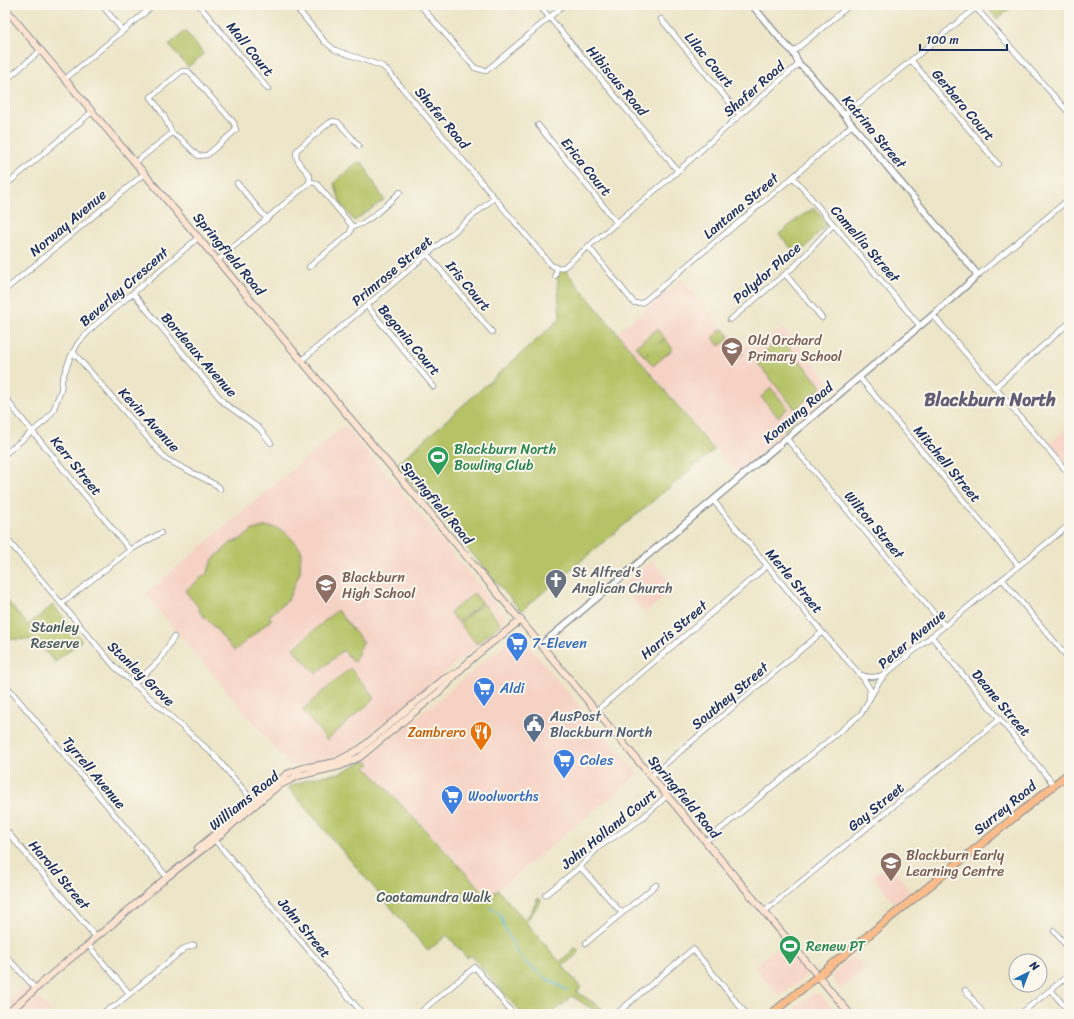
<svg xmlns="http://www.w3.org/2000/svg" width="1074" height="1019" font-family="Sriracha,sans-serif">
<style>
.built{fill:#f6d2c4}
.green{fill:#b5c366;stroke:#687962}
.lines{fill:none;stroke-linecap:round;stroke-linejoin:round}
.stream{stroke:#61bbdf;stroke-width:1.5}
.minor-casing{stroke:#848a92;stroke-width:6}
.tertiary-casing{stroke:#848a92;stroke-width:8}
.secondary-casing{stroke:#848a92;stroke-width:8}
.primary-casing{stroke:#848a92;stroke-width:9}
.minor{stroke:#fff;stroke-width:4.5}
.tertiary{stroke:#fff;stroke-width:5.5}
.secondary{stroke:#fde4d1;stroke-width:6}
.primary{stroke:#fabc8b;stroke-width:7}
.labels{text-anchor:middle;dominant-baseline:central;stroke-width:4;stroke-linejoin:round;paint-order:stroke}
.street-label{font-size:14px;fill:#1b2f5e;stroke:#fbf7ec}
.education-label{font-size:14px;fill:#785e54;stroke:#fbf7ec;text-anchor:start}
.leisure-label{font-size:14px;fill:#27864d;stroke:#fbf7ec;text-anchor:start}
.worship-label{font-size:14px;fill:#5b616d;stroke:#fbf7ec;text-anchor:start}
.park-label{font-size:14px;fill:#495b60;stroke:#fbf7ec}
.shop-label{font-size:14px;fill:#366cbe;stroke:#fbf7ec;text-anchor:start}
.service-label{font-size:14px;fill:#4e5e75;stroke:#fbf7ec;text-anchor:start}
.food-label{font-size:14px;fill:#c56008;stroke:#fbf7ec;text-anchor:end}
.district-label{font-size:18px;font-weight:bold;fill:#625e75;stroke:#fbf7ec}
</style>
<rect width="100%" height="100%" fill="#fbf7ec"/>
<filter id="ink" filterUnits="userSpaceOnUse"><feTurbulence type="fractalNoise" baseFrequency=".025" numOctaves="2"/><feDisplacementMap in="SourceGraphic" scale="8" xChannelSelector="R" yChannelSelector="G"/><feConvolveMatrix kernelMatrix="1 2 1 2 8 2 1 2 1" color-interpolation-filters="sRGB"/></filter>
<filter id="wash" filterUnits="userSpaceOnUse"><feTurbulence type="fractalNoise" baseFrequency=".012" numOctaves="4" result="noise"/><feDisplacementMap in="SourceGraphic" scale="16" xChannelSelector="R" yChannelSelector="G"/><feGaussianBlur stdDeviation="0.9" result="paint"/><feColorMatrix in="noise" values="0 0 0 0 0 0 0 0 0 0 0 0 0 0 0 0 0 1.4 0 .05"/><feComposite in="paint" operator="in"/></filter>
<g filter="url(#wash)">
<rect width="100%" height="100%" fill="#ece5c7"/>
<path class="built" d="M682 279 741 348 784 329 835 389 736 473 617 333Z
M345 425 506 617V622L350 750 331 758 291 767 145 594Z
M1069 427V469L1049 444Z
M652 561 675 588 645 613 621 586Z
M518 633 579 706 638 774 488 898 454 859 414 817 412 818 361 764Z
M889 864 910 891 894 903 873 876Z
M783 943 808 974 780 997 754 966Z
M853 956 864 969 840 989 830 976Z
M26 986 34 996 36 994 53 1014H5V1004Z
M813 994 821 995 838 1014H787Z"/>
<path class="green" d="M985 5H1014L997 19Z
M185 31 204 54 188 67 169 45Z
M362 162 384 200 354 221 341 204 334 183 356 163Z
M814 208 826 223V226L821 230 798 256 779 234 800 217Z
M557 270H565L714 450 521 611 396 465 560 319Z
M657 329 665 338 658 344 665 339 673 349 653 366 645 356 651 350 644 356 636 346Z
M724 329 728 334V340L719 346 713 338 720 330Z
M781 338 822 387 795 409 755 360Z
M734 349H739L743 354 732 363 726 357Z
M771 388 788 408 778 417 761 397Z
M791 412 797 419 785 430 779 423Z
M263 527C283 526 288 535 301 549L300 572 288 600 269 616 272 619 234 651 216 629 199 611V608L185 591 207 573 213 559 231 543 243 538 253 530Z
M474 593 482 603 458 622 450 613Z
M5 598 28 625 53 605 82 640 55 662 35 640 8 639 5 641Z
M483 603 501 624 477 644 459 623Z
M337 610 363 642 354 662 343 650 316 674 293 649Z
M350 668 375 698 327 740 302 710Z
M362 762H368L370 764 366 767 488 897 498 890 524 919 531 912 538 898 541 900 539 904 526 922 560 962 575 947 579 951 577 954 563 966 581 988 577 992 607 1012 604 1014H600L572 996 552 1014H522L471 955 467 958 447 935 428 951 288 787 312 778 340 773Z"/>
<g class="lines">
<path class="stream" d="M490 908 495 910 501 915 504 927 518 954 525 962 547 979 567 990"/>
</g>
</g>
<g filter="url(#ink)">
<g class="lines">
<g class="minor-casing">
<path id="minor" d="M102 5 123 31
M199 5 268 89
M294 5 325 42 335 50 382 66 388 71 551 265 557 268 564 267 678 171 740 115 799 64
M420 5 475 68 486 71 564 5
M539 5 678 171
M661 19 740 115
M793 52 850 5
M911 60 998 164
M182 71H188L234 123 236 130 207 155 198 156 181 139 172 133 164 116 151 97Z
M65 79 154 5
M5 81 41 50
M844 115 973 10 977 9 1069 113
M538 125 617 223
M136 162 172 133
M793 177 920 326
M237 183 267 219
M309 183 310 177C306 168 293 162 297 150L329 123 333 121 338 122 359 146
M5 186 93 111
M588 246 634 303H642L793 177 852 125
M428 255 492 332
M218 260 309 183 313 182 317 184 352 226
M309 267 350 233 352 226C363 228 392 200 400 192
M786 275 822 318
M978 275 1069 199
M555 276 557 268
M5 290 145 173
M133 293 224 403 259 428 271 443
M367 306 434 387
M933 315 1069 474
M730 320 796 265 833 225
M73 352 166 459 218 486 220 489
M302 360 494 198
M859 377 1018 565
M994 388 1069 323
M5 396 13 408 130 550
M786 438 944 625
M5 454 45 421 53 411 61 390 62 380 70 358 78 343 94 326 199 237
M713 500 822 632 863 678 870 689 869 697
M5 537 115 667 214 755 253 801
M1002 579 1069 659
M61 604 130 550 161 533
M931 636 1054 785
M1064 653 1069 649
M862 675C870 678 877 678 885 674
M5 684 167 877
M133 685 159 661 174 637
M596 711 767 566
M651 776 822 632
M5 829 95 936
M214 839 363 1014
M706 841 861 714 879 682 889 671 1069 525
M580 867 622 913
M545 895 580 867 599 847 640 820 668 795
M765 911 1000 719
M1054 931 1069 949
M586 943 656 885
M88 945 129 993
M5 955 36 989
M965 990 984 1014
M1051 990 1069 1012
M105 1011 115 1006 185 948 194 945
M418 1014 475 967 513 1014
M616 1014 693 949 746 1014
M1020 1014 1069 975"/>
</g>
<g class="tertiary-casing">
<path id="tertiary" d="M541 645 933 315 978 275 809 73 799 64 793 52 783 42 752 5"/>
</g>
<g class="secondary-casing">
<path id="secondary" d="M5 8 541 645 850 1014
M237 815 287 774 303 768 336 762 360 749 444 679 454 674
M198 848 226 825
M6 1014C34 992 58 966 87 946 95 940 92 937 103 932L167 877 217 838 237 820 278 786 298 776 340 766 360 757 446 686C466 660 495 641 521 620"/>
</g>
<g class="primary-casing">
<path id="primary" d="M771 1014 1069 773"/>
</g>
<use href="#minor" class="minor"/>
<use href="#tertiary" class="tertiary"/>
<use href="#secondary" class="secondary"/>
<use href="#primary" class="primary"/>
</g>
</g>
<defs>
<g id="school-pin" transform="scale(1.15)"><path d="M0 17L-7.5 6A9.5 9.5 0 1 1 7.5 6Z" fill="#8d6e63" stroke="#fbf7ec"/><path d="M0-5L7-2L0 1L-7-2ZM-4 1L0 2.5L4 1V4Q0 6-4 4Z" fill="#fff"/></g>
<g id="stadium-pin" transform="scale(1.15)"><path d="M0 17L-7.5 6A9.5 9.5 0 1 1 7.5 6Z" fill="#2e9e5b" stroke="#fbf7ec"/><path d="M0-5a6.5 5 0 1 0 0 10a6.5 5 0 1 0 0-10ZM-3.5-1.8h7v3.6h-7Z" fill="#fff"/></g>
<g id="church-pin" transform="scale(1.15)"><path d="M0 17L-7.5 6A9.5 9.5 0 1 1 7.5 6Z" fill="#6b7280" stroke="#fbf7ec"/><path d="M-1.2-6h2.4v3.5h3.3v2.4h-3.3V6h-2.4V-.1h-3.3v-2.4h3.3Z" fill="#fff"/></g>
<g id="supermarket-pin" transform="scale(1.15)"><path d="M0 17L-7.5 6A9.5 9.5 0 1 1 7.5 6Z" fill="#3f7fe0" stroke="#fbf7ec"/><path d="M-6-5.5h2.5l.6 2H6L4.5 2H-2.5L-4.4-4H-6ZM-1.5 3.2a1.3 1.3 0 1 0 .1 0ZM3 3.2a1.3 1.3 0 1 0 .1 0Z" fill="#fff"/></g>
<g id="civic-pin" transform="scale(1.15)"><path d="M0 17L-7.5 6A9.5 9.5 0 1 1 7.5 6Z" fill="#5c6f8a" stroke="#fbf7ec"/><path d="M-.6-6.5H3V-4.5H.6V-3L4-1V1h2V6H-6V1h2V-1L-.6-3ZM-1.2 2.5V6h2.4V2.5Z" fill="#fff"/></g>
<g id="restaurant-pin" transform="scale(1.15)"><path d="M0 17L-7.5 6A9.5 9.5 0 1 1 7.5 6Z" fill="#e8710a" stroke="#fbf7ec"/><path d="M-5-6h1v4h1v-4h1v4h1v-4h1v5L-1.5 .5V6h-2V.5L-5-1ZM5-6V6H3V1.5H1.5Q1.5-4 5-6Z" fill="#fff"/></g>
</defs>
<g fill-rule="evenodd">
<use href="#school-pin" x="732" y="348"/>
<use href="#stadium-pin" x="438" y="457"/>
<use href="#church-pin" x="556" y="580"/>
<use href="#school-pin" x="326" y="585"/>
<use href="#supermarket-pin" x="517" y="643"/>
<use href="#supermarket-pin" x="484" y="688"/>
<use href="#civic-pin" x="534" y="724"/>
<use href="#restaurant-pin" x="481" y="732"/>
<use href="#supermarket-pin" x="564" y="760"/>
<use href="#supermarket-pin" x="452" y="796"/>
<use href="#school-pin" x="891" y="863"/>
<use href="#stadium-pin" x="790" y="946"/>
</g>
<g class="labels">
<g class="street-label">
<text transform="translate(250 49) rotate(51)">Mall Court</text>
<text transform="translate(709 60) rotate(50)">Lilac Court</text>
<text transform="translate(617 81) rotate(50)">Hibiscus Road</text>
<text transform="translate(754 89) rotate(-41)">Shafer Road</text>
<text transform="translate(963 105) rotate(50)">Gerbera Court</text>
<text transform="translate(442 118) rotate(50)">Shafer Road</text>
<text transform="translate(874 132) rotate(50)">Katrina Street</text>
<text transform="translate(586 167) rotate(51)">Erica Court</text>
<text transform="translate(741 206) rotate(-40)">Lantana Street</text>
<text transform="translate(68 223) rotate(-40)">Norway Avenue</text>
<text transform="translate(865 244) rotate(49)">Camellia Street</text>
<text transform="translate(229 254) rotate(50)">Springfield Road</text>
<text transform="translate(392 271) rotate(-40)">Primrose Street</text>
<text transform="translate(767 273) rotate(-41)">Polydor Place</text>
<text transform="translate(468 286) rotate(50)">Iris Court</text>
<text transform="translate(124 287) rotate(-41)">Beverley Crescent</text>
<text transform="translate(409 340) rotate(50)">Begonia Court</text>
<text transform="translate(199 355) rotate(49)">Bordeaux Avenue</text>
<text transform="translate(798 413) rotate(-40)">Koonung Road</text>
<text transform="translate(149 420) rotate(47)">Kevin Avenue</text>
<text transform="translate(947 464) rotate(50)">Mitchell Street</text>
<text transform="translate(76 466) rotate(51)">Kerr Street</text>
<text transform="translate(437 503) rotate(50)">Springfield Road</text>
<text transform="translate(874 525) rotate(50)">Wilton Street</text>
<text transform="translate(794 581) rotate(50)">Merle Street</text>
<text transform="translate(674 630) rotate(-40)">Harris Street</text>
<text transform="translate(912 639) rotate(-40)">Peter Avenue</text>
<text transform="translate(141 674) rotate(44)">Stanley Grove</text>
<text transform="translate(730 696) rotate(-40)">Southey Street</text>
<text transform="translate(1001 703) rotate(50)">Deane Street</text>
<text transform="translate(94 773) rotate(50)">Tyrrell Avenue</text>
<text transform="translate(684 797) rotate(50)">Springfield Road</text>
<text transform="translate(244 801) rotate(-39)">Williams Road</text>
<text transform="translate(876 807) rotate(-39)">Gay Street</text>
<text transform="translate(1005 808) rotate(-39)">Surrey Road</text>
<text transform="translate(609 829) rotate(-39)">John Holland Court</text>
<text transform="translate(59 875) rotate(50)">Harold Street</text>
<text transform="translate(304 928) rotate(50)">John Street</text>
</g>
<g class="education-label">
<text x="748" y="340">Old Orchard<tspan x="748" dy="16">Primary School</tspan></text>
<text x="342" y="577">Blackburn<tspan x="342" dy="16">High School</tspan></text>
<text x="906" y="855">Blackburn Early<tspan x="906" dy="16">Learning Centre</tspan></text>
</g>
<g class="leisure-label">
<text x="454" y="449">Blackburn North<tspan x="454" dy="16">Bowling Club</tspan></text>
<text x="806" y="946">Renew PT</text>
</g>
<g class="worship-label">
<text x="572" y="572">St Alfred's<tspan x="572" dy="16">Anglican Church</tspan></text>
</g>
<g class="park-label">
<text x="55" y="627">Stanley<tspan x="55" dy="16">Reserve</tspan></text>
<text x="434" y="897">Cootamundra Walk</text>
</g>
<g class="shop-label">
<text x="532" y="643">7-Eleven</text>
<text x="500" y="688">Aldi</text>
<text x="580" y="760">Coles</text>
<text x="468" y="796">Woolworths</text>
</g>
<g class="service-label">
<text x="550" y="716">AusPost<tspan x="550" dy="16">Blackburn North</tspan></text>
</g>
<g class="food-label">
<text x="466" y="732">Zambrero</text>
</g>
<g class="district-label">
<text x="990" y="400">Blackburn North</text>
</g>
</g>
<rect width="1074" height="1019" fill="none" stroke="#fbf7ec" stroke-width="20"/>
<g transform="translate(1028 973) rotate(42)"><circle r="19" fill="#fbf7ec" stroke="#a1a7b3"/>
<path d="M0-3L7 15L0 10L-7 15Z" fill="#1f6fb2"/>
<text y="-6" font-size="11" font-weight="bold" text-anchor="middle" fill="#1b2f5e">N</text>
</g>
<path d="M920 44v6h87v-6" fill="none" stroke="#1b2f5e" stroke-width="2"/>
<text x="926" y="44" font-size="12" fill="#1b2f5e" stroke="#fbf7ec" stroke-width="3" paint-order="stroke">100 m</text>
</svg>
